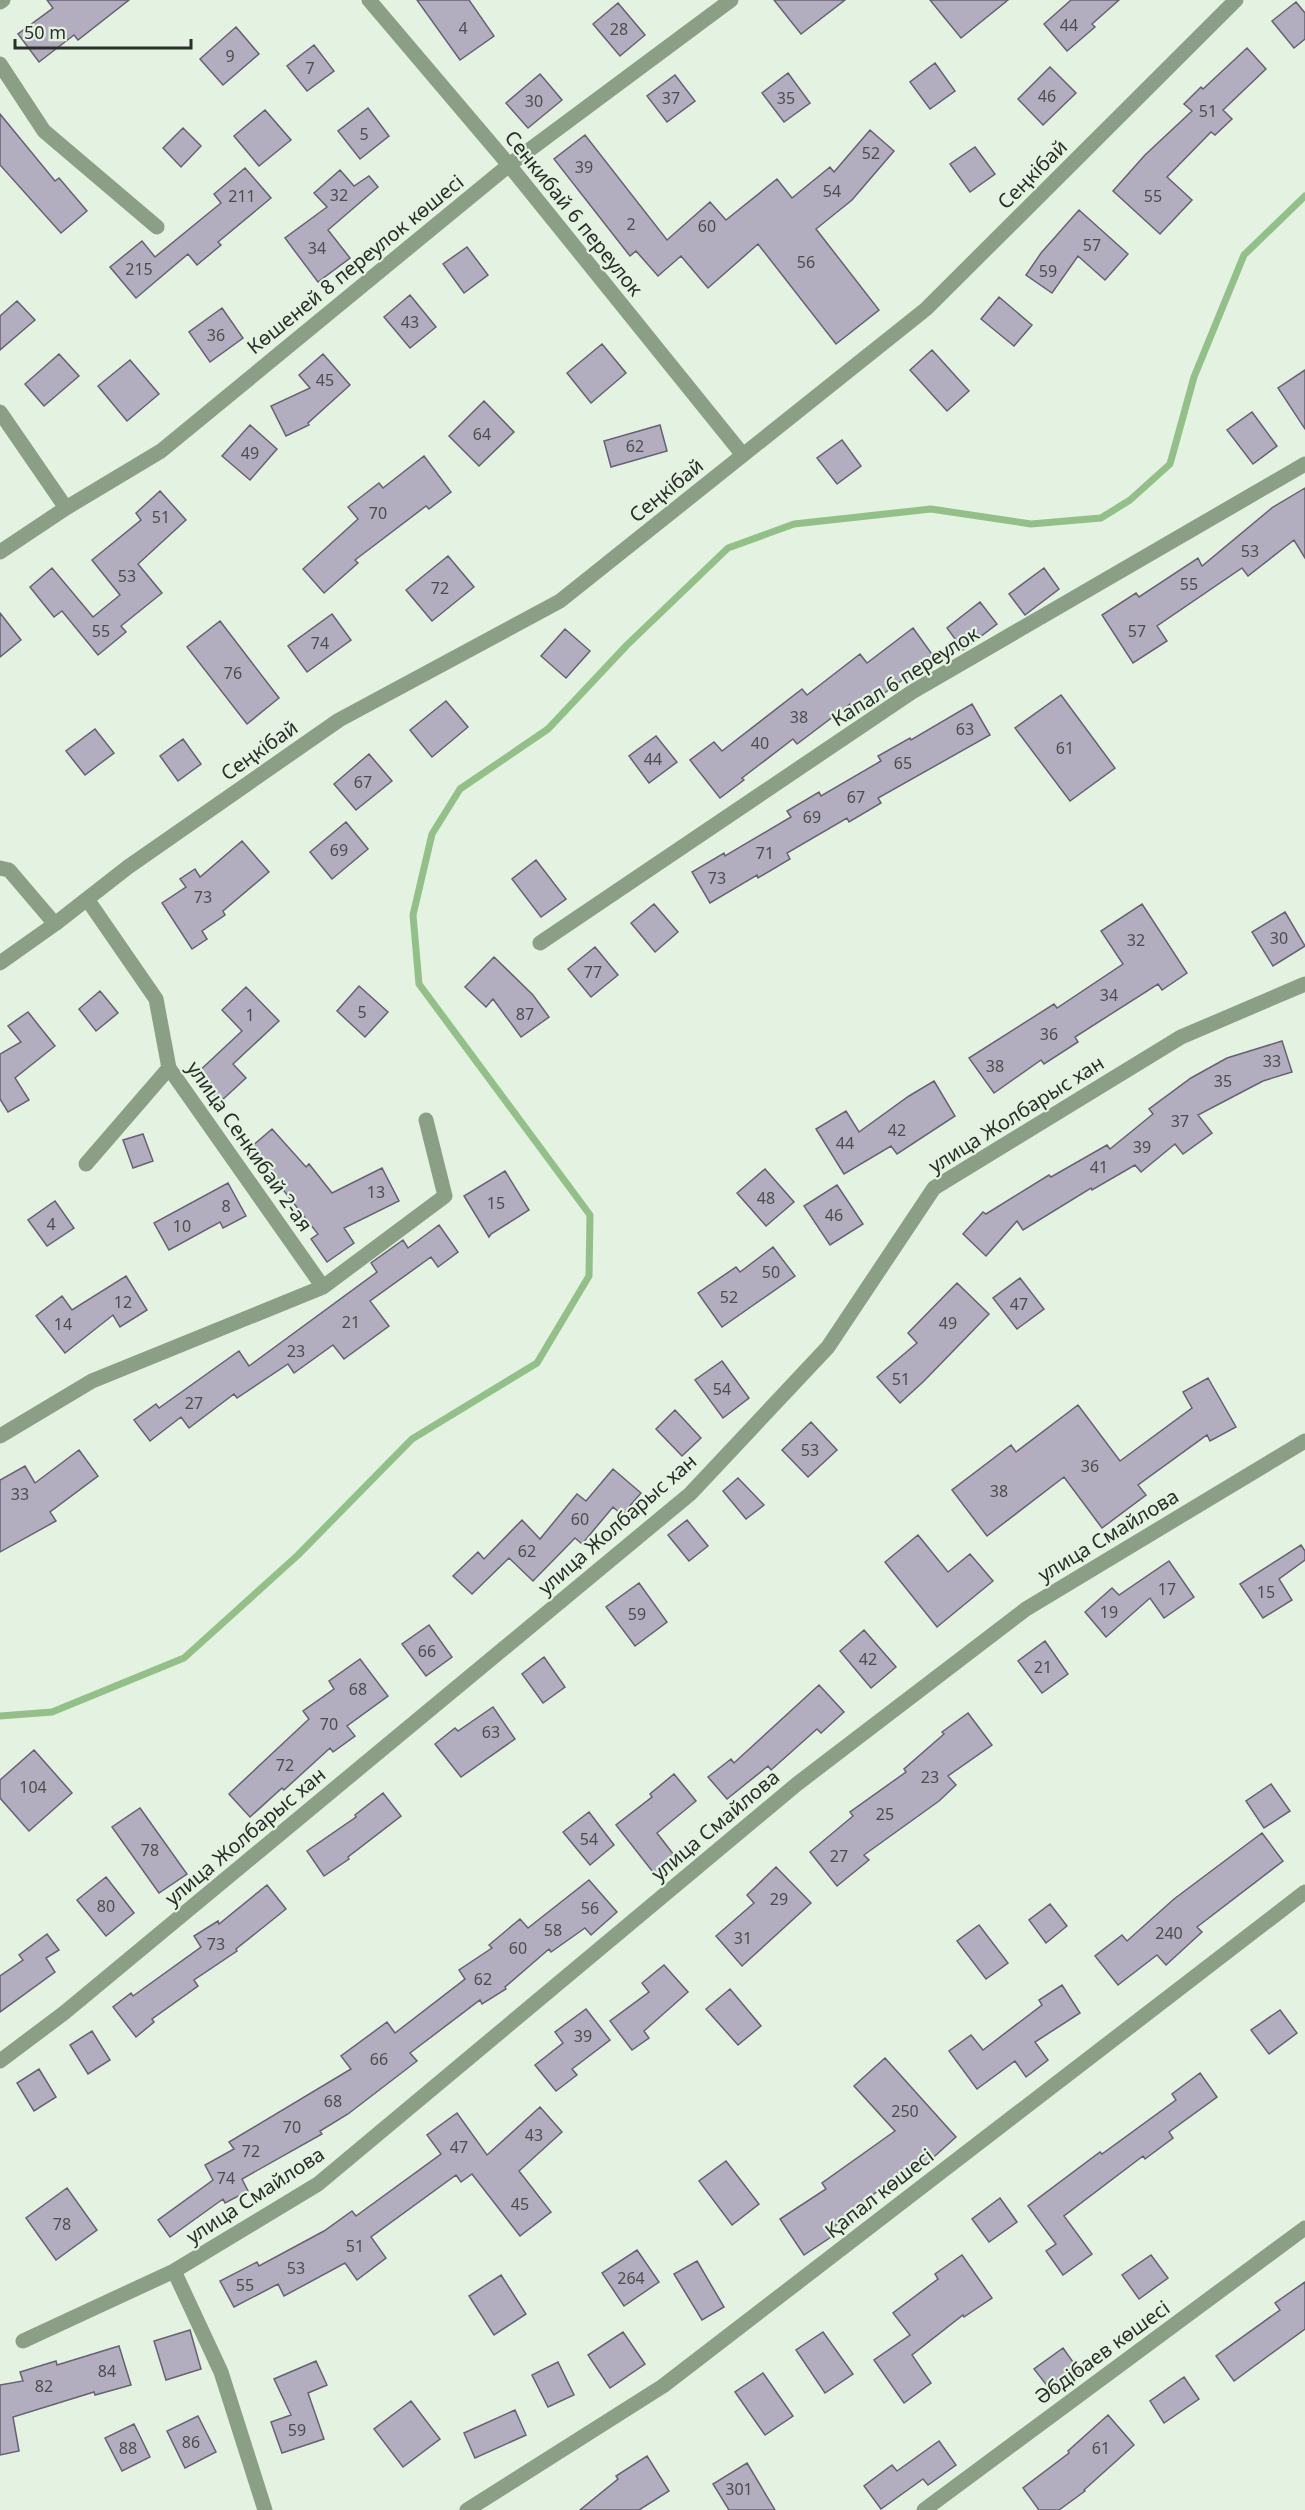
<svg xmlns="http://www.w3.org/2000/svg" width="1305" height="2510" font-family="'Noto Sans',sans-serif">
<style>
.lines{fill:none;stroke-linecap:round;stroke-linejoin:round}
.stream{stroke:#93c088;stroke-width:7}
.building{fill:#b2adbf;stroke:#676273;stroke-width:1.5}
.minor{stroke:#8b9f87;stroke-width:15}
.labels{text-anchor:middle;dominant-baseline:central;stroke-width:4.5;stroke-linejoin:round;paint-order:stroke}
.number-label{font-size:16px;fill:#4c4e4e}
.street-label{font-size:20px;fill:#2a2f29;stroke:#e4f2e1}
</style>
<rect width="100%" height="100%" fill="#e4f2e1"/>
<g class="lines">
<path class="stream" d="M0 1716 52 1712 184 1658 298 1555 412 1439 537 1363 589 1276 590 1215 419 984 413 915 432 834 460 789 548 729 627 645 728 548 794 524 931 509 1031 524 1101 518 1130 500 1170 464 1194 377 1244 255 1305 196"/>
</g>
<path class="building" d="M47 0H129L78 40 74 35 39 62 18 34 53 8Z
M417 0H469L494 36 460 60Z
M774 0H845L801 34Z
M930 0H1008L961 38Z
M1071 0H1119L1092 24 1095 27 1067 51 1044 24Z
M1296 2 1305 13V39L1294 48 1272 21Z
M618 3 645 35 620 56 593 24Z
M236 27 259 54 223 85 200 59Z
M314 45 334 71 307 91 287 66Z
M1247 48 1266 69 1223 110 1232 119 1215 135 1211 132 1167 177 1192 200 1160 234 1113 191 1145 155 1192 111 1184 104 1201 87 1203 89Z
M935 63 955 91 930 109 910 82Z
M1050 67 1076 93 1043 125 1018 99Z
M788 73 810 103 784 122 762 93Z
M540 74 562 100 528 128 506 103Z
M675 75 695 101 667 122 647 96Z
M368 108 389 136 360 159 338 131Z
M265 110 291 140 259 166 234 136Z
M0 114 55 181 59 178 87 211 61 233 0 165Z
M183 128 201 146 181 167 163 148Z
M870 130 894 151 852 200 816 229 879 310 836 344 758 244 708 288 681 256 658 276 636 251 630 256 554 159 585 135 667 240 710 202 726 220 777 179 792 198 830 167 834 172Z
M975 147 995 174 970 192 950 164Z
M245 168 271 198 218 242 221 245 197 265 188 254 136 298 110 267 142 241 155 257 221 203 214 194Z
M340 170 354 186 369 176 378 187 328 230 350 258 318 282 285 238 327 207 314 193Z
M1079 210 1128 254 1105 280 1078 256 1052 293 1026 275 1041 253Z
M467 247 488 275 464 293 443 264Z
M410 295 436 327 410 348 384 317Z
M999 297 1032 325 1014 346 981 319Z
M17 301 35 320 0 350V316Z
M222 308 243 338 210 362 189 332Z
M602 344 626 373 591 403 567 373Z
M932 350 969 391 947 411 910 370Z
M59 354 79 376 44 406 25 384Z
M323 354 350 385 308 423 309 425 286 436 271 406 310 388 299 375Z
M130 360 159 394 127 421 98 386Z
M1305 370V429L1278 388Z
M484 401 514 432 479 466 449 436Z
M1252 412 1277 446 1253 464 1227 430Z
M250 425 277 449 250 480 222 456Z
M660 425 667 451 611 467 604 441Z
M842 440 861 466 837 484 817 458Z
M424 456 451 492 429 509 426 506 355 560 358 563 324 593 303 569 358 519 348 507 379 483 383 488Z
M1305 488V558L1294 540 1248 576 1242 568 1157 626 1167 641 1133 663 1102 615 1136 593 1139 597 1198 558 1202 566 1273 507Z
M160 491 186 520 138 564 162 593 121 626 126 632 98 655 62 611 54 617 30 587 52 568 93 617 120 595 92 560 141 520 136 513Z
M448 556 474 587 432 621 406 590Z
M1044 568 1059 589 1025 615 1009 594Z
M980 602 997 624 963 650 947 628Z
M0 613 21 640 0 657Z
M332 614 351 640 307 672 288 646Z
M220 621 279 698 247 724 187 647Z
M913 628 934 657 857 713 850 704 797 744 793 739 742 778 744 780 720 798 690 760 714 742 722 751 802 689 807 695 860 654 867 663Z
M565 629 590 651 566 678 541 656Z
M1061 695 1115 768 1070 801 1015 728Z
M446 701 468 727 432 757 410 730Z
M972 704 990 735 878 798 881 803 849 822 847 818 787 853 790 859 758 878 757 875 710 903 692 872 724 853 725 856 791 817 787 811 819 792 821 796 881 761 878 756 910 738 911 740Z
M95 729 114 753 85 775 66 751Z
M656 736 677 762 649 783 629 756Z
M183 739 201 764 178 781 160 756Z
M369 754 392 781 356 810 334 784Z
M346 822 368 849 332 879 310 852Z
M242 841 269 872 223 911 225 915 202 931 207 939 192 949 162 903 186 887 180 879 195 869 200 877Z
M536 860 566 899 541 917 512 879Z
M654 904 678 932 655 952 631 923Z
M1142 904 1187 973 1162 990 1158 984 1075 1037 1078 1042 1044 1064 1041 1060 994 1093 969 1058 1054 1004 1057 1008 1123 964 1101 931Z
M1285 912 1305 946 1273 966 1252 932Z
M595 947 618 975 591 997 568 969Z
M494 957 533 995 549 1017 521 1037 493 999 486 1007 465 987Z
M359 986 388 1012 365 1037 337 1011Z
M246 987 279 1021 233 1064 246 1078 220 1102 195 1075 242 1031 222 1010Z
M100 991 118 1013 96 1031 79 1009Z
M28 1012 55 1046 15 1078 29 1100 8 1112 0 1099V1054L21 1042 8 1026Z
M1282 1041 1292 1072 1263 1081 1198 1115 1212 1133 1183 1154 1175 1144 1141 1172 1135 1165 1092 1190 1091 1188 1023 1230 1017 1221 986 1256 963 1234 983 1212 986 1214 1049 1175 1051 1177 1107 1145 1110 1149 1153 1114 1149 1109 1191 1078 1227 1058Z
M934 1081 955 1116 897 1154 891 1146 844 1174 816 1129 846 1111 859 1132 909 1096Z
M272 1129 306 1167 309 1164 332 1193 382 1168 399 1201 344 1228 354 1243 327 1262 311 1239 318 1234 281 1187 283 1185 250 1148Z
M143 1134 153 1161 133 1168 123 1140Z
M765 1169 794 1202 766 1226 737 1193Z
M505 1171 529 1210 491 1234 489 1237 464 1196Z
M228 1183 246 1216 223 1228 220 1222 169 1250 154 1223Z
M837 1185 863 1224 830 1245 804 1206Z
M55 1201 74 1228 47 1246 28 1220Z
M439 1225 458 1252 438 1267 431 1257 370 1301 389 1326 344 1359 333 1345 294 1373 288 1364 237 1398 234 1394 189 1428 181 1417 150 1441 134 1420 156 1404 159 1408 239 1351 249 1366 377 1272 371 1263 403 1240 408 1248Z
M773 1247 795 1276 722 1327 698 1293 736 1267 740 1272Z
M126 1276 147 1310 120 1327 113 1315 65 1353 36 1316 62 1296 72 1310Z
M1020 1278 1044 1309 1017 1329 993 1298Z
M957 1283 989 1314 924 1381 900 1403 877 1377 917 1343 908 1333Z
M722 1361 749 1398 723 1418 695 1380Z
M1208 1378 1236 1427 1210 1441 1207 1435 1138 1485 1146 1495 1102 1528 1064 1477 987 1536 952 1490 1011 1445 1016 1452 1078 1405 1120 1461 1192 1408 1183 1392Z
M675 1410 701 1438 682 1456 656 1429Z
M811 1422 837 1450 808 1477 782 1450Z
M79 1450 98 1476 50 1512 56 1521 0 1552V1480L25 1466 35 1483Z
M613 1469 641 1493 622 1515 613 1507 582 1544 575 1538 533 1581 509 1558 472 1594 453 1576 478 1552 484 1559 522 1520 540 1539 577 1494 586 1501Z
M738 1478 764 1505 746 1519 723 1491Z
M687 1520 708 1546 689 1561 668 1535Z
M918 1535 948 1572 970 1554 993 1581 937 1627 885 1562Z
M1301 1545 1305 1551V1560L1279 1579 1292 1600 1263 1618 1240 1584Z
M1169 1561 1194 1597 1164 1618 1150 1598 1106 1637 1085 1612 1112 1588 1119 1595Z
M639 1583 667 1622 635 1646 606 1607Z
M429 1625 452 1657 426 1676 402 1644Z
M864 1630 896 1667 871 1688 840 1651Z
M1045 1641 1068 1674 1042 1693 1018 1661Z
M544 1657 565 1687 543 1703 522 1674Z
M360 1659 388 1696 347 1726 355 1736 333 1752 330 1748 284 1790 282 1788 250 1817 229 1794 309 1719 303 1711 334 1689 329 1681Z
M819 1685 844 1712 821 1733 817 1729 771 1770 768 1766 727 1799 708 1777 731 1759 734 1763Z
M493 1707 515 1739 461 1777 435 1744 455 1728 458 1731Z
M968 1713 992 1745 948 1776 956 1785 939 1801 864 1855 869 1860 837 1886 810 1852 853 1816 850 1812 906 1772 904 1769 944 1734 942 1732Z
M34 1750 72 1793 29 1831 0 1798V1780Z
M674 1774 696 1801 657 1833 677 1859 656 1876 616 1825 652 1797 650 1794Z
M1271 1784 1290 1811 1264 1828 1246 1801Z
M383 1793 401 1816 348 1857 349 1859 324 1876 307 1851 356 1817 355 1815Z
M140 1808 187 1874 159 1893 112 1827Z
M589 1812 614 1845 590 1865 563 1832Z
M1262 1833 1283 1861 1197 1927 1202 1932 1166 1965 1157 1955 1118 1985 1095 1956 1122 1935 1127 1941 1174 1899Z
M776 1867 811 1903 742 1966 716 1936 754 1903 747 1895Z
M106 1877 134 1913 106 1936 77 1900Z
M589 1880 617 1912 591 1935 585 1928 551 1952 549 1949 505 1987 506 1989 482 2004 480 2000 410 2053 417 2061 348 2114 320 2131 322 2134 242 2179 248 2191 225 2203 223 2199 170 2237 158 2220 213 2180 205 2165 234 2149 229 2142 351 2069 341 2056 387 2022 395 2033 465 1979 459 1970 492 1948 489 1945 520 1919 528 1928Z
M267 1885 286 1909 236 1949 237 1951 194 1980 198 1986 152 2019 154 2022 136 2037 113 2007 131 1993 133 1996 201 1947 194 1936 218 1921 219 1924Z
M1050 1904 1067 1926 1046 1943 1029 1920Z
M979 1925 1008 1963 986 1979 957 1941Z
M47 1934 59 1950 46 1958 55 1972 0 2012V1976L23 1960 19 1955Z
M664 1965 688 1992 644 2031 649 2038 632 2050 610 2021 649 1992 642 1983Z
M1062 1985 1080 2013 1035 2042 1048 2060 1026 2077 1015 2061 977 2089 949 2051 971 2035 983 2050 1042 2005 1039 2000Z
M730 1989 761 2026 738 2045 706 2009Z
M586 2009 610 2040 572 2069 577 2075 556 2091 535 2065 563 2043 555 2032Z
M1280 2010 1297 2033 1269 2054 1251 2030Z
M92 2031 110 2060 88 2074 70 2045Z
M885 2058 956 2137 926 2164 923 2161 871 2196 874 2200 830 2229 834 2235 804 2255 780 2219 826 2189 822 2183 895 2131 854 2086Z
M39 2069 56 2097 34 2111 17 2083Z
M1200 2073 1217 2097 1169 2132 1173 2138 1145 2159 1143 2156 1064 2216 1092 2254 1063 2275 1046 2251 1056 2244 1028 2206 1100 2152 1102 2154 1176 2100 1172 2094Z
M540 2107 562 2132 519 2171 551 2212 520 2236 472 2174 461 2182 456 2175 371 2237 386 2258 357 2280 345 2263 284 2296 278 2284 234 2307 220 2281 257 2262 259 2266 324 2231 352 2211 356 2216 441 2154 427 2135 457 2113 487 2155Z
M726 2161 759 2204 732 2225 699 2181Z
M67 2188 97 2230 56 2260 26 2218Z
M1000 2198 1017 2222 989 2242 972 2219Z
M637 2250 659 2282 624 2306 602 2273Z
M962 2255 992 2298 964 2317 963 2315 912 2355 931 2383 904 2403 874 2360 910 2335 893 2313 938 2279 935 2274Z
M1151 2255 1168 2278 1139 2299 1122 2275Z
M697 2261 724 2307 702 2320 674 2274Z
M501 2275 526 2314 494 2335 469 2296Z
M1305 2282V2329L1234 2381 1216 2356 1280 2310 1275 2303Z
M190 2330 201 2369 166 2380 154 2341Z
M623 2332 645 2364 610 2388 588 2355Z
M823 2332 853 2374 825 2393 796 2350Z
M119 2346 131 2385 95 2395 94 2392 13 2417 19 2451 0 2455V2385L23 2381 20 2372 56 2361 57 2365Z
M1063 2348 1080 2372 1052 2392 1034 2369Z
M316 2361 327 2385 308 2393 324 2439 282 2453 271 2422 291 2415 274 2379Z
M558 2362 574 2395 548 2407 532 2375Z
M763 2373 793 2416 765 2435 735 2392Z
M1184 2377 1199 2399 1164 2423 1150 2401Z
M411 2401 440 2439 403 2467 374 2429Z
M515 2410 526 2435 475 2458 464 2433Z
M1108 2415 1134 2445 1084 2490 1085 2491 1059 2510H1039L1023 2488 1069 2453 1068 2451Z
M198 2416 216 2452 185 2468 167 2431Z
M134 2424 150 2457 122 2471 105 2438Z
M939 2441 956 2465 928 2485 923 2479 881 2509 864 2486 892 2465 897 2471Z
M647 2456 669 2491 639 2510H580L618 2479 616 2476Z
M747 2463 775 2510H729L713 2484Z"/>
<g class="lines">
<path class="minor" d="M369 0 509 165 743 455
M0 2 3 0
M0 64 44 131 157 227
M0 412 66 508
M0 552 66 508 161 451 509 165 731 0
M0 868 9 870 55 924
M87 899 156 999 169 1068 323 1287
M540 943 912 692 1305 464
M0 963 55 924 128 867 339 720 560 601 926 309 1236 0
M86 1164 169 1068
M0 1436 92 1381 323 1287 445 1196 426 1120
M0 2061 64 2013 690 1494 828 1347 934 1188 1181 1037 1305 984
M174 2271 221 2372 265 2510
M23 2341 174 2271 318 2184 797 1784 1026 1609 1305 1441
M467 2510 663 2386 1305 1892
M924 2510 1305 2228"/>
</g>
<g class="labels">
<g class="number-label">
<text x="1069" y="25">44</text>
<text x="463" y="28">4</text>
<text x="619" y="29">28</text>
<text x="230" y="56">9</text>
<text x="310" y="68">7</text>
<text x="1047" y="96">46</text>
<text x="671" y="98">37</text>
<text x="786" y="98">35</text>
<text x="534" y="101">30</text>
<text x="1208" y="111">51</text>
<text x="364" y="134">5</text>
<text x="871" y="153">52</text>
<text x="584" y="167">39</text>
<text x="832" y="191">54</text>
<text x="339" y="195">32</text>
<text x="242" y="196">211</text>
<text x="1153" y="196">55</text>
<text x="631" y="224">2</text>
<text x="707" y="226">60</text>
<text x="1092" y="245">57</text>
<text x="317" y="248">34</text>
<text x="806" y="262">56</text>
<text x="139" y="269">215</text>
<text x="1048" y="271">59</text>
<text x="410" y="322">43</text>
<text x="216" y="335">36</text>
<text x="325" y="380">45</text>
<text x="482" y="434">64</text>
<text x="635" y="446">62</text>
<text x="250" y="453">49</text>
<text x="378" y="513">70</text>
<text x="161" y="517">51</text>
<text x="1250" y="551">53</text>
<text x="127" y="576">53</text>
<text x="1189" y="584">55</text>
<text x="440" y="588">72</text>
<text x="101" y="631">55</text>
<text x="1137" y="631">57</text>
<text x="320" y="643">74</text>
<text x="233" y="673">76</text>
<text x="799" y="717">38</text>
<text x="965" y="729">63</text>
<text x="760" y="743">40</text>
<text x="1065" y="748">61</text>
<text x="653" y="759">44</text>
<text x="903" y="763">65</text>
<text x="363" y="782">67</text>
<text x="856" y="797">67</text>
<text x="812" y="817">69</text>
<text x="339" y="850">69</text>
<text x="765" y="853">71</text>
<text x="717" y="878">73</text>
<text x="203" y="897">73</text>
<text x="1279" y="938">30</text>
<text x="1136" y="940">32</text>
<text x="593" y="972">77</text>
<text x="1109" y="995">34</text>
<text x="362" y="1012">5</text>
<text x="525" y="1014">87</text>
<text x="250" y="1015">1</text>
<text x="1049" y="1034">36</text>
<text x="1272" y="1061">33</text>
<text x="995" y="1066">38</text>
<text x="1223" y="1081">35</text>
<text x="1180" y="1121">37</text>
<text x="897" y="1130">42</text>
<text x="845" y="1143">44</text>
<text x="1142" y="1147">39</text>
<text x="1099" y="1167">41</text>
<text x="376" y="1192">13</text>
<text x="766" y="1198">48</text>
<text x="496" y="1203">15</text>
<text x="226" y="1206">8</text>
<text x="834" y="1215">46</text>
<text x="51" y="1224">4</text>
<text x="182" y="1226">10</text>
<text x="771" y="1272">50</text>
<text x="729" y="1297">52</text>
<text x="123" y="1302">12</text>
<text x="1019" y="1304">47</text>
<text x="351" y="1322">21</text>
<text x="948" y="1323">49</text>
<text x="63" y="1324">14</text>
<text x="296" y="1351">23</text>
<text x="901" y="1379">51</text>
<text x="722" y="1389">54</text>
<text x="194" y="1403">27</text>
<text x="810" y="1450">53</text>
<text x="1090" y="1466">36</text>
<text x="999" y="1491">38</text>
<text x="20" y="1494">33</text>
<text x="580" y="1519">60</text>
<text x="527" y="1551">62</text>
<text x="1167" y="1589">17</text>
<text x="1266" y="1592">15</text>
<text x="1109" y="1612">19</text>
<text x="637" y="1614">59</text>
<text x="427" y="1651">66</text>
<text x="868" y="1659">42</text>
<text x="1043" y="1667">21</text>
<text x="358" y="1689">68</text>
<text x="329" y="1724">70</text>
<text x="491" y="1732">63</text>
<text x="285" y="1765">72</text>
<text x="930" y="1777">23</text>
<text x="33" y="1787">104</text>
<text x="885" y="1814">25</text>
<text x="589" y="1839">54</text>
<text x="150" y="1850">78</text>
<text x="839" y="1856">27</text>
<text x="779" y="1899">29</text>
<text x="106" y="1906">80</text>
<text x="590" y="1908">56</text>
<text x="553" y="1930">58</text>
<text x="1169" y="1933">240</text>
<text x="743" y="1938">31</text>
<text x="216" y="1944">73</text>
<text x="518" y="1948">60</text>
<text x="483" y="1979">62</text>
<text x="583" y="2036">39</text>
<text x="379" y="2059">66</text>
<text x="333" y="2101">68</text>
<text x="905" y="2111">250</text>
<text x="292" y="2127">70</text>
<text x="534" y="2135">43</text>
<text x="459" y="2147">47</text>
<text x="251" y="2151">72</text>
<text x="226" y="2178">74</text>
<text x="520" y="2204">45</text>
<text x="62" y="2224">78</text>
<text x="355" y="2246">51</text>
<text x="296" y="2268">53</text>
<text x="631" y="2278">264</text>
<text x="245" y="2285">55</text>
<text x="107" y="2371">84</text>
<text x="44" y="2386">82</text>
<text x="297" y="2430">59</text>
<text x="191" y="2442">86</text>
<text x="128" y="2448">88</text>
<text x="1101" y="2448">61</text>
<text x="739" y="2489">301</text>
</g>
<g class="street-label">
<text transform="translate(1032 174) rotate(-45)">Сеңкібай</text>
<text transform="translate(574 213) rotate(51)">Сенкибай 6 переулок</text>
<text transform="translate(355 264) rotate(-39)">Көшеней 8 переулок көшесі</text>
<text transform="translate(666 490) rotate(-39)">Сеңкібай</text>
<text transform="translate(905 676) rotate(-32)">Капал 6 переулок</text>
<text transform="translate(259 750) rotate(-35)">Сеңкібай</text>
<text transform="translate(1016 1114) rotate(-32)">улица Жолбарыс хан</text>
<text transform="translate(250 1146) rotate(55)">улица Сенкибай 2-ая</text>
<text transform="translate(617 1524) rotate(-41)">улица Жолбарыс хан</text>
<text transform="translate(1108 1535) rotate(-31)">улица Смайлова</text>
<text transform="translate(715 1825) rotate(-40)">улица Смайлова</text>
<text transform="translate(245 1836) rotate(-40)">улица Жолбарыс хан</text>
<text transform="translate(879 2193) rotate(-38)">Қапал көшесі</text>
<text transform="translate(255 2195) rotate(-33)">улица Смайлова</text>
<text transform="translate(1102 2352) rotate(-36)">Әбдібаев көшесі</text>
</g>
</g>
<path d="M15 39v9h176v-9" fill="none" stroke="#2a2f29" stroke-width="3"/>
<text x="24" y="39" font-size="18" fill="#2a2f29" stroke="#e4f2e1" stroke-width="4.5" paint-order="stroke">50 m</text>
</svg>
